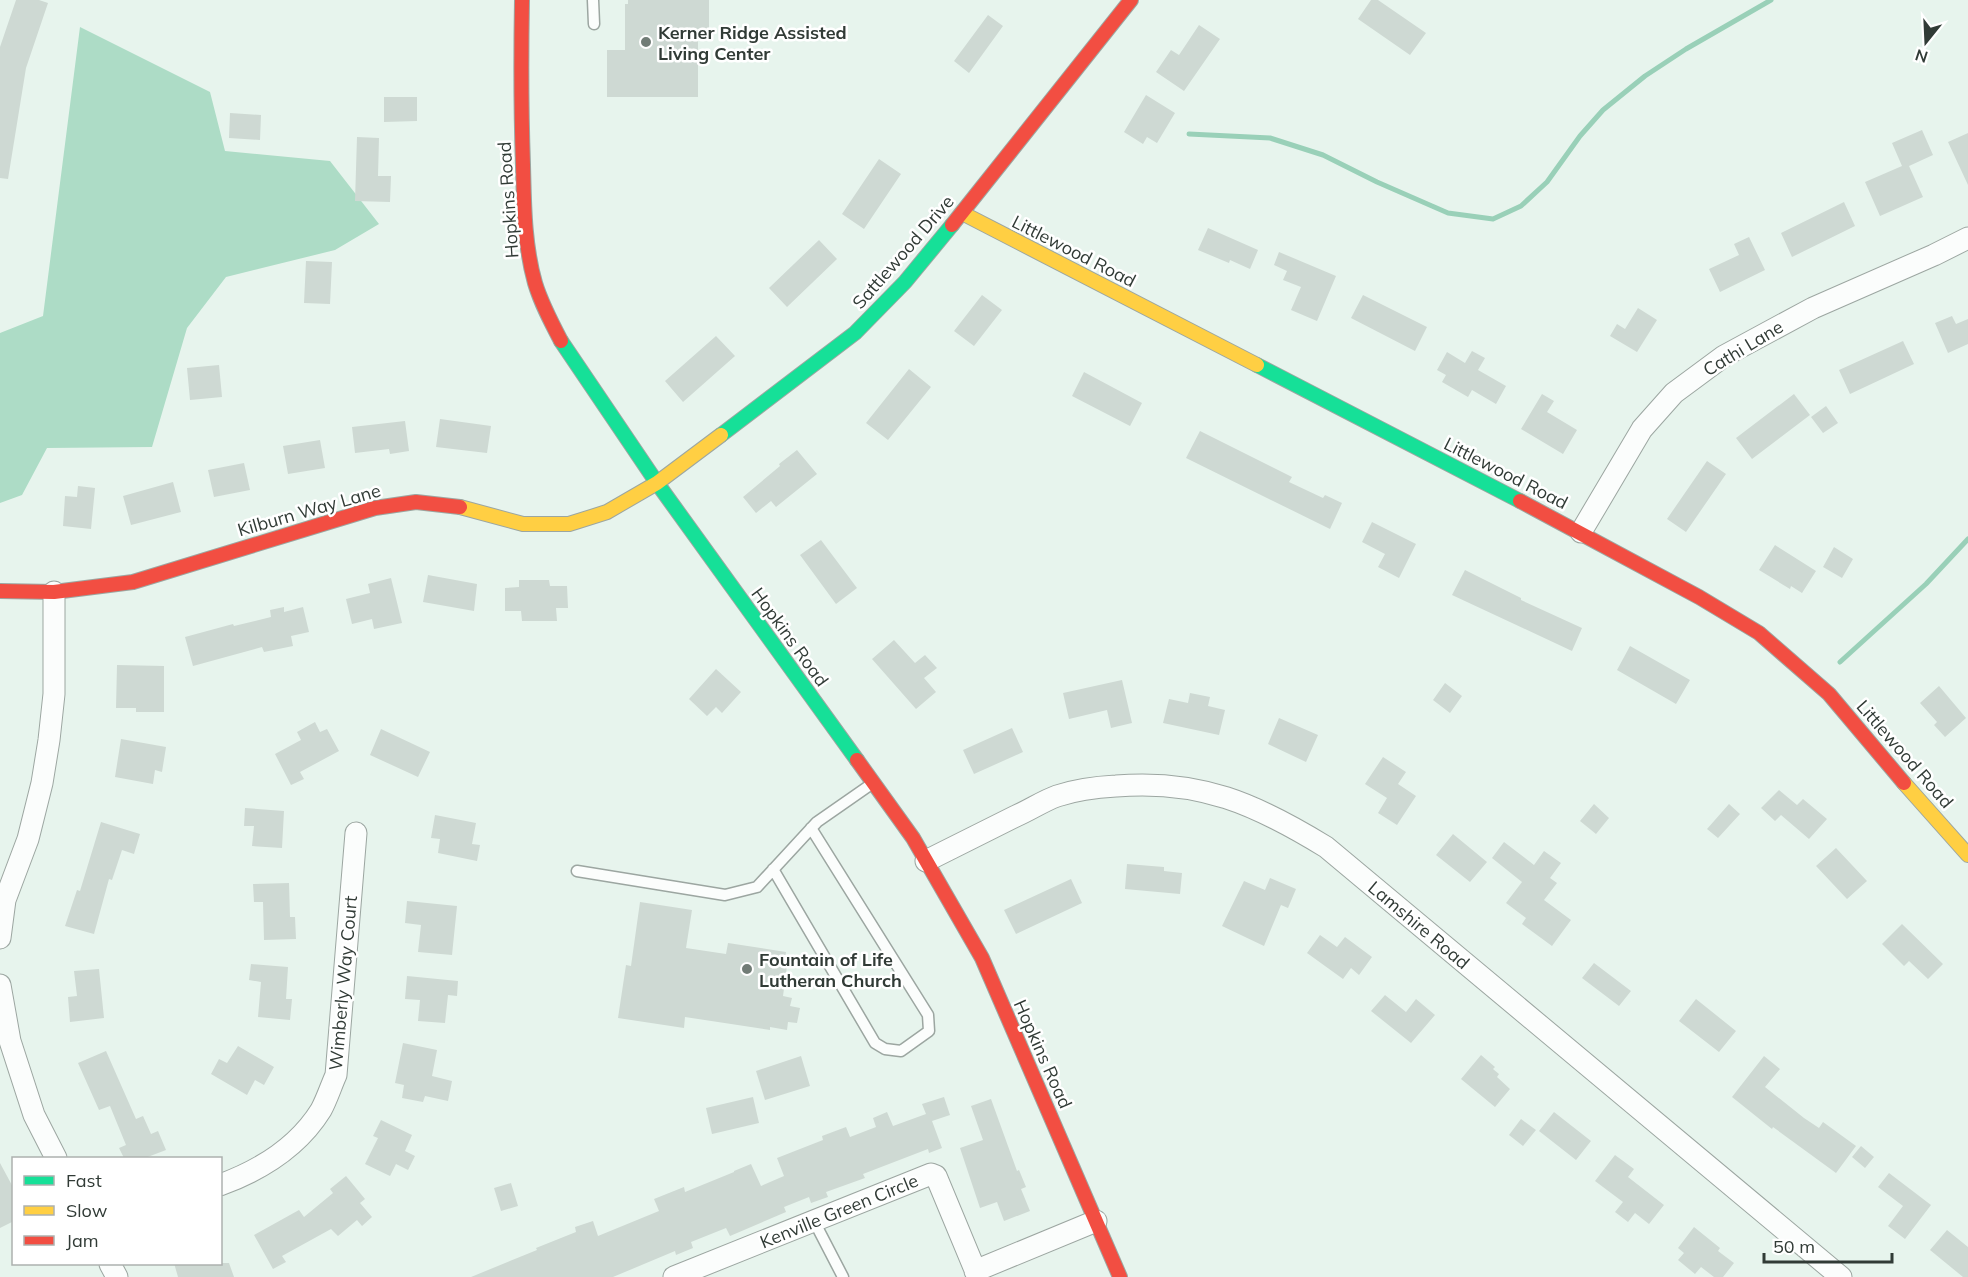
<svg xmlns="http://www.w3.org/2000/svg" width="1968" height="1277" font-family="Mulish,sans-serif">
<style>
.forest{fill:#addcc6}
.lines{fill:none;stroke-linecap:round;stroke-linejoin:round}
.stream{stroke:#99d0b8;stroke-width:5}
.building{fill:#ced9d3}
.lane-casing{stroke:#9ca6a1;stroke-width:13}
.street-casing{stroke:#9ca6a1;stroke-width:23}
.fast-casing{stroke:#9ca6a1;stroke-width:16}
.slow-casing{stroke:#9ca6a1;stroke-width:16}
.jam-casing{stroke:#9ca6a1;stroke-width:16}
.lane{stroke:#fbfdfc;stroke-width:10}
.street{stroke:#fbfdfc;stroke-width:21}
.fast{stroke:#16e098;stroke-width:14}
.slow{stroke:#ffcf43;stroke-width:14}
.jam{stroke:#f24e42;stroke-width:14}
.poi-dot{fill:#717c76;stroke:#fff;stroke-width:2}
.labels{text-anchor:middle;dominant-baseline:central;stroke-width:5;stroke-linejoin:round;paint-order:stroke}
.poi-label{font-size:18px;font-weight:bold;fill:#313b36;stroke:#fff;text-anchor:start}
.street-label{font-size:18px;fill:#313b36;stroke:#fff}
</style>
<rect width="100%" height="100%" fill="#e7f4ed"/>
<path class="forest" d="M80 27 210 92 225 151 330 161 379 224 335 250 226 277 187 328 152 447 47 448 22 495 0 503V333L43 316Z"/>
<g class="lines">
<path class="stream" d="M1189 134 1270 138 1323 155 1377 182 1448 213 1493 219 1521 206 1547 182 1580 136 1603 110 1645 76 1686 49 1771 0
M1840 662 1926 584 1968 539"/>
</g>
<path class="building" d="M16 0H39L48 3 26 68 8 179 0 178V47Z
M628 0H709V35H698V97H607V50H625V4H628Z
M1371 0H1378L1426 33 1410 55 1358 19Z
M988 15 1003 26 969 73 954 61Z
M1199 25 1220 39 1184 91 1156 72 1171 50 1179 55Z
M1146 95 1175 113 1157 143 1147 137 1143 144 1124 132Z
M384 97H417V121L384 122Z
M230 113 261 115 260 140 229 138Z
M1922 130 1933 155 1909 166 1923 197 1880 216 1865 182 1902 166 1892 143Z
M1968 133V185L1948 142Z
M357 137 379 138 378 176H391L390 202 355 201Z
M879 159 901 174 864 229 842 214Z
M1844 202 1855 226 1792 257 1781 233Z
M1208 228 1258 250 1250 269 1230 260 1229 263 1198 250Z
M1749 237 1765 270 1720 292 1709 269 1739 255 1734 244Z
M819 240 837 259 787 307 769 288Z
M1279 252 1336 276 1317 321 1291 310 1301 287 1283 280 1287 271 1274 265Z
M306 261 332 262 330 304 304 303Z
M982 295 1002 310 974 346 954 331Z
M1363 295 1427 327 1415 351 1351 318Z
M1638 308 1657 320 1637 352 1610 336 1617 324 1625 329Z
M1952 316 1956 324 1968 319V344L1948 353 1935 323Z
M716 336 735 356 683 402 665 381Z
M1903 341 1914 364 1850 394 1839 370Z
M1472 351 1485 358 1478 370 1506 386 1496 404 1472 390 1468 397 1442 382 1446 375 1437 370 1447 352 1465 363Z
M219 365 222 397 190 400 187 368Z
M909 369 931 387 888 440 866 423Z
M1084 372 1142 403 1130 426 1072 396Z
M1542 394 1554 401 1547 412 1577 430 1563 454 1521 429Z
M1794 394 1810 415 1752 459 1736 438Z
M1826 406 1838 423 1823 433 1811 417Z
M440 419 491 426 487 453 436 447Z
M405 421 409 451 390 454 389 449 355 453 352 427Z
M1200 431 1292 477 1289 482 1323 498 1325 495 1342 503 1330 529 1186 458Z
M320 440 325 468 288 474 283 446Z
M797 450 817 474 776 507 771 501 756 513 743 497 780 466 779 464Z
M1707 461 1726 474 1686 532 1667 519Z
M244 463 250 490 214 497 208 470Z
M173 482 181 512 131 525 123 496Z
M78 486 95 488 91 529 63 526 65 496 77 497Z
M1372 522 1416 544 1399 578 1378 567 1385 554 1362 542Z
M821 540 857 588 836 604 800 555Z
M1775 545 1816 571 1802 593 1791 586 1790 589 1759 570Z
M1834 547 1853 559 1842 578 1823 567Z
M1465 570 1521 598V600L1582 628 1572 651 1452 595Z
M428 575 477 584 474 611 423 602Z
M391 578 402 623 374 629 372 619 352 624 346 599 370 593 368 584Z
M519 580H549L550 586H567L568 608H556L557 621H522L521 611H505V588L519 587Z
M284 607V612L303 607 309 632 291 636 293 646 264 652 262 647 193 666 185 637 233 624 234 626 271 617 270 610Z
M894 640 915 663 925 655 937 668 924 678 936 692 916 709 872 659Z
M1630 646 1690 680 1676 704 1617 670Z
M117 665 164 666V712H136V708H116Z
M716 669 741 692 722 713 716 707 707 716 689 699Z
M1122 680 1132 723 1111 728 1107 710 1069 719 1063 693Z
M1445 683 1462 696 1450 713 1433 700Z
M1939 686 1966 718 1945 737 1934 725 1937 722 1920 703Z
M1190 693 1210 697 1208 706 1225 710 1219 735 1163 723 1169 699 1188 703Z
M1279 718 1318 735 1306 762 1268 744Z
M315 722 320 732 327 729 339 751 300 772 304 779 291 785 275 754 301 740 297 732Z
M1012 728 1023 752 974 774 963 750Z
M381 729 430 752 418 777 370 755Z
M121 739 166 747 162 772 155 770 153 784 115 777Z
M1383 757 1406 772 1398 784 1416 796 1397 825 1378 813 1387 798 1365 784Z
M1779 790 1797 805 1803 799 1827 819 1809 839 1781 815 1775 821 1761 808Z
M1594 804 1609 818 1596 834 1580 821Z
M1729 804 1740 814 1718 838 1707 829Z
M245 808 284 811 282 848 252 846 254 826H244Z
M435 815 476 823 472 844 480 845 477 861 438 853 440 839 431 838Z
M101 822 140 834 134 854 122 850 112 880 109 879 94 934 65 926 77 890 80 891Z
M1453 834 1487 862 1470 882 1436 855Z
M1504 842 1534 865 1544 851 1561 863 1550 878 1557 883 1544 900 1571 920 1552 946 1522 924 1526 918 1506 903 1522 882 1492 858Z
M1836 848 1867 881 1847 899 1816 866Z
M1127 864 1164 867V871L1182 873 1180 894 1125 889Z
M1270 878 1296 889 1288 908 1281 905 1264 946 1222 926 1244 881 1265 890Z
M1071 879 1082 903 1016 934 1004 910Z
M289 883 290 917H295L296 939 264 940 263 902H254L253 884Z
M407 901 457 906 452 955 418 952 421 925 405 923Z
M640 902 692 910 686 948 726 954 728 943 786 952 784 965 787 966 783 996 792 998 790 1006 800 1008 797 1023 788 1022 787 1030 770 1027V1030L685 1017 684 1028 618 1018 626 965 631 966Z
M1902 924 1943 964 1928 979 1909 961 1904 966 1882 944Z
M1320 935 1337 947 1345 937 1372 957 1359 975 1351 968 1343 979 1307 953Z
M1594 963 1631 991 1619 1006 1582 978Z
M251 964 288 967 286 999H292L290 1020 258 1017 261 982 249 980Z
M99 969 104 1018 70 1022 68 997 77 996 74 971Z
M407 976 458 981 457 996 448 995 445 1023 418 1021 420 1000 405 999Z
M1385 995 1406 1012 1416 999 1435 1015 1411 1043 1371 1011Z
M1696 999 1736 1031 1719 1052 1679 1021Z
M403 1043 437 1050 432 1076 452 1081 448 1101 425 1096 423 1102 402 1098 404 1085 395 1083Z
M238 1046 274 1067 264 1085 255 1080 247 1095 211 1074 219 1059 227 1063Z
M106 1051 136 1119 143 1116 151 1134 158 1131 166 1150 145 1158H124L119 1148 126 1145 110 1106 99 1110 78 1063Z
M1481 1055 1495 1067 1493 1069 1499 1074 1497 1077 1510 1089 1495 1107 1461 1079Z
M801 1056 810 1086 765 1100 756 1071Z
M1764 1056 1780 1069 1765 1087 1804 1118 1819 1128 1823 1122 1856 1146 1836 1173 1773 1127 1772 1129 1732 1097Z
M753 1097 759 1123 712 1134 706 1108Z
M944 1097 950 1115 932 1121 942 1148 929 1153 928 1149 863 1174 865 1178 826 1192 828 1197 811 1203 809 1197 784 1207 786 1212 730 1236 726 1228 691 1242 693 1248 676 1255 675 1251 613 1277H471L537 1250 536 1248 576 1232 575 1227 593 1221 598 1236 659 1211 654 1199 684 1187 685 1192 734 1172V1171L751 1164 761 1186 784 1176 777 1158 823 1140 822 1136 846 1127 850 1137 876 1127 873 1118 887 1112 893 1126 926 1114 922 1104Z
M991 1099 1017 1171 1019 1170 1026 1187 1021 1189 1030 1211 1004 1221 997 1202 980 1208 960 1148 983 1140 971 1106Z
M1554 1112 1591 1141 1576 1160 1539 1131Z
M1521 1119 1536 1130 1523 1146 1509 1135Z
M381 1120 412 1135 405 1151 415 1156 408 1170 396 1164 390 1176 365 1164 378 1138 373 1136Z
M1861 1146 1874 1157 1865 1168 1852 1157Z
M1615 1155 1634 1169 1628 1177 1664 1205 1649 1224 1635 1213 1628 1222 1615 1212 1623 1202 1595 1181Z
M0 1163 14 1189V1221L0 1228Z
M1889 1173 1931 1205 1905 1239 1888 1226 1903 1206 1878 1187Z
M346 1176 365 1199 360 1203 372 1217 362 1226 357 1220 338 1236 331 1229 282 1256 286 1262 273 1269 254 1235 299 1210 304 1217 333 1193 330 1189Z
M511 1183 518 1206 501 1211 494 1188Z
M1694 1227 1720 1248 1718 1251 1734 1263 1723 1277H1714L1701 1267 1695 1274 1678 1260 1684 1253 1678 1248Z
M1947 1230 1968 1247V1277H1963L1930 1250Z
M174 1263H229L234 1277H178Z"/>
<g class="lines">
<g class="lane-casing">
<path id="lane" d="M593 0 594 24
M773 869 875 1043 885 1049 901 1051 929 1031 928 1015 811 828
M577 871 725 895 757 887 817 822 873 783
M814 1221 843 1277"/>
</g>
<g class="street-casing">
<path id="street" d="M1581 532 1642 429 1674 393 1724 356 1813 308 1934 255 1968 238
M926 861C956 846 986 831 1016 816 1030 810 1043 801 1057 796 1075 790 1097 787 1116 786 1200 779 1256 804 1326 847L1841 1277
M0 938 5 900 28 839 42 783 49 740 54 694V592
M0 985 10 1041 34 1115 56 1158
M220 1185C261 1170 298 1147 321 1110 327 1099 331 1086 336 1075L356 833
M110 1264 117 1277
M975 1271 1096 1221
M674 1277 931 1174 936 1176 978 1277"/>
</g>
<g class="fast-casing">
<path id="fast" d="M561 341 657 483 857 760
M1257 365 1520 501
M721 435 855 333 905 282 952 225"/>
</g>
<g class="slow-casing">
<path id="slow" d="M962 213 1257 365
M460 507 523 524H569L607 512 657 483 721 435
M1904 783 1968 855"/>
</g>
<g class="jam-casing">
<path id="jam" d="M522 0C521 55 521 110 523 165 524 204 524 244 535 283 541 303 551 322 561 341
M952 225 1131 0
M1520 501 1699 597 1759 633 1829 694 1904 783
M0 591 54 592 133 582 375 508 416 502 460 507
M857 760 913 838 982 958 1120 1277"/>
</g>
<use href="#lane" class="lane"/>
<use href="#street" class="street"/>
<use href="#fast" class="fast"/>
<use href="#slow" class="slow"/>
<use href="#jam" class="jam"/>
</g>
<g class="poi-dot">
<circle cx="646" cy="42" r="6"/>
<circle cx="747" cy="969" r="6"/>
</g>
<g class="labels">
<g class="poi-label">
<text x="658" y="32">Kerner Ridge Assisted<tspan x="658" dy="21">Living Center</tspan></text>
<text x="759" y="959">Fountain of Life<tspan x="759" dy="21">Lutheran Church</tspan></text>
</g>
<g class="street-label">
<text transform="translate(508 200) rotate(-94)">Hopkins Road</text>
<text transform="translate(1074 251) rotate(27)">Littlewood Road</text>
<text transform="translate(903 252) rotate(-49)">Sattlewood Drive</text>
<text transform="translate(1743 348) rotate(-31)">Cathi Lane</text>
<text transform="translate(1506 473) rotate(27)">Littlewood Road</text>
<text transform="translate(309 510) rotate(-16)">Kilburn Way Lane</text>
<text transform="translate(790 637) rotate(54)">Hopkins Road</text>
<text transform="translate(1905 754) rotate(49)">Littlewood Road</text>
<text transform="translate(1419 925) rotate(40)">Lamshire Road</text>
<text transform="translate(343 983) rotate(-85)">Wimberly Way Court</text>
<text transform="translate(1043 1054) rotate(66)">Hopkins Road</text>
<text transform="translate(839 1211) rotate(-22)">Kenville Green Circle</text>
</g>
</g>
<rect x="12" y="1157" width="210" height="108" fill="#ffffff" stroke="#adb1af" stroke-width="1.5"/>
<rect x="24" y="1176" width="30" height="9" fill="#16e098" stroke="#adb1af" stroke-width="1.5"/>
<text x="66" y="1187" font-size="18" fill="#313b36">Fast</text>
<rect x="24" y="1206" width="30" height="9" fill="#ffcf43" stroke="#adb1af" stroke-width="1.5"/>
<text x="66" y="1217" font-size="18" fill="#313b36">Slow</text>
<rect x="24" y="1236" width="30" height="9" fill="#f24e42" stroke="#adb1af" stroke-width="1.5"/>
<text x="66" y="1247" font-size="18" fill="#313b36">Jam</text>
<g transform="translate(1926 42) rotate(198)" stroke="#ffffff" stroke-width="4.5" paint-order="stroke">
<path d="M0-4.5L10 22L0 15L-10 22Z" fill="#313b36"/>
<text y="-9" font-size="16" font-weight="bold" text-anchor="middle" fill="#313b36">N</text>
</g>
<path d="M1764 1253v9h128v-9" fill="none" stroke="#313b36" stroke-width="3"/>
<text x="1773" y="1253" font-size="18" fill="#313b36" stroke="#ffffff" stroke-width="4.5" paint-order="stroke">50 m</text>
</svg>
